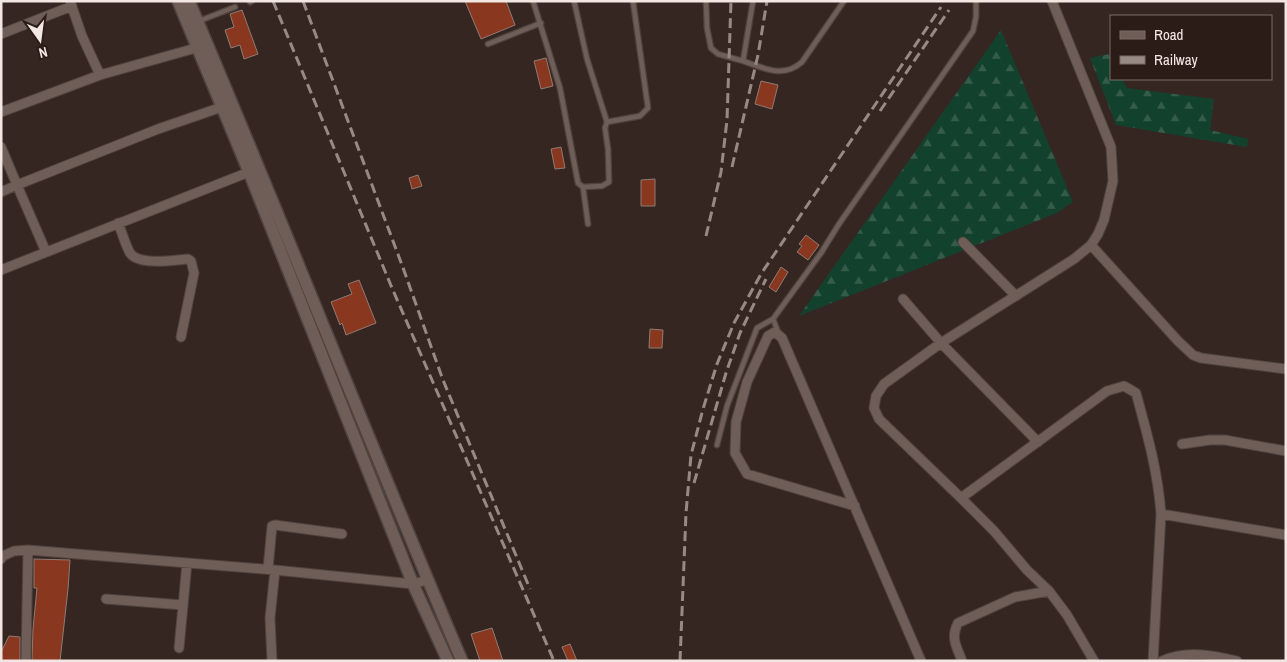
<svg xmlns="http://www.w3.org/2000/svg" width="1287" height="662" font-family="'Archivo Narrow',sans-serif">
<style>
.forest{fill:url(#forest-firs)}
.building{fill:#89371f;stroke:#8e7b75}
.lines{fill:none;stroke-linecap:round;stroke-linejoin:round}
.service-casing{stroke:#50433f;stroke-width:7}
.minor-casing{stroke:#50433f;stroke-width:11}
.tertiary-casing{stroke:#50433f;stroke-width:14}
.service{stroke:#6f5d57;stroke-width:4.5}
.minor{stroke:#6f5d57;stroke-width:9}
.tertiary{stroke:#6f5d57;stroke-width:11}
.rail{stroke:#978a85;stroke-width:3;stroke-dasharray:10 5;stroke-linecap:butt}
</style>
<defs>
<pattern id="forest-firs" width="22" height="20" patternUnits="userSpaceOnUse" patternTransform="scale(1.25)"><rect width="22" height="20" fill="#12412d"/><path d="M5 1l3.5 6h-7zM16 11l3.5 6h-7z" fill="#355c4b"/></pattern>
</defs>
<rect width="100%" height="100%" fill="#362621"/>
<path class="forest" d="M1001 30 1073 202 1057 213 799 316Z
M1109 54 1111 58V79H1122L1127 88 1214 99 1210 130 1248 139 1247 147 1116 125 1090 58Z"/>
<path class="building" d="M465 1H506L515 25 481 39Z
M242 10 258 54 244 59 240 45 231 48 225 30 234 27 230 14Z
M546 58 553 86 541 89 534 61Z
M761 81 778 85 772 109 755 104Z
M561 147 565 168 555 169 551 149Z
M418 175 422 186 412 189 409 178Z
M655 179V206H641V180Z
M806 235 819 245 808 260 797 252 802 246 799 244Z
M781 267 788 272 776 292 769 287Z
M359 280 376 323 346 335 342 323 340 325 331 302 352 294 348 284Z
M650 329 663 330 662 348H649Z
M34 559 70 560 68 589 60 661H32L33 629 37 588H34Z
M492 628 503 661H480L471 634Z
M9 636 20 637V661H1V652Z
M570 644 577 661H568L562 647Z"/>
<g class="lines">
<g class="service-casing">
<path id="service" d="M533 1 560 88 578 183 583 187 602 186 609 182 608 149 605 128 607 122 640 116 648 108 633 1
M574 1 587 59 607 122
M706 1 707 28 711 48 718 54 743 61
M753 1 743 61C764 68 783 79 802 62L844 1
M250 2 252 1
M199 21 235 7
M488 44 541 23
M583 187 588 224
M775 332 777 329 773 319 821 253 839 224 973 31 976 17V1
M717 445 727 406 757 328 773 319"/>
</g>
<g class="minor-casing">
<path id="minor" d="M70 1 82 36 100 75 203 46
M1052 1 1111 147 1113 181 1104 220 1098 234 1091 245 1074 259 941 343 884 384 876 396 874 408 879 419 961 498 1107 391 1124 386 1136 393C1147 433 1158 472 1161 514L1153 661
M1 34 72 6
M1 112 100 75
M1 147 17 185 1 192
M118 223C122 232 125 244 130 253 139 266 174 260 188 259L191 261 194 273 181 337
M963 242 1016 296
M1091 245 1178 341 1193 355 1201 358 1286 369
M46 252 17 185 158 129 222 107
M1 270 249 172
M903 299 941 343 1038 442
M1182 444 1210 440H1225L1286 451
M961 498 994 531 1027 570 1049 591 1067 615 1094 661
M855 506 747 474 735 453 736 422 747 382 768 336 775 332 782 338 921 661
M1161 514 1286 535
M1 559 3 556 14 551 28 550 275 570 413 584 427 580
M268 569 272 526 275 525 342 534
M106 599 183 605
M179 648 187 563
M26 661 28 550
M272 661 270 618 275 570
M962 661C957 647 950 638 958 623L1015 597 1049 591
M1162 661C1186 650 1213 655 1237 661"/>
</g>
<g class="tertiary-casing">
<path id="tertiary" d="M178 1 249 172 413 584 448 661
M189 1C282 220 369 442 462 661"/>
</g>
<use href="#service" class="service"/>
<use href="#minor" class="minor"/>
<use href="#tertiary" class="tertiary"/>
<path class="rail" d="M273 1 392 288 554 661
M303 1 402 265 443 380 530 589
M880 111 949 10
M732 167 758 55 767 1
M706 236 721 172 727 120 731 1
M694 483 726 373 740 333 766 279
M680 661 686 513 691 455 703 409 717 364 734 323 761 274 941 7"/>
</g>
<rect width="1287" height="662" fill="none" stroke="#f2e7e3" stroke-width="5"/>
<rect x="1110" y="15" width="162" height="65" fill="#2c1c18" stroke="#7b6d69"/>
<rect x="1120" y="31" width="25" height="8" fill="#6f5d57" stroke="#7b6d69"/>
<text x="1154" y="40" font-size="15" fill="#f2e7e3">Road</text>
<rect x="1120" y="56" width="25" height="8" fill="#978a85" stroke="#7b6d69"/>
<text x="1154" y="65" font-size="15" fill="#f2e7e3">Railway</text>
<g transform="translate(40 40) rotate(166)" stroke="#2c1c18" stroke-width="4" paint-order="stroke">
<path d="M0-4L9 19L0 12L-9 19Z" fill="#f2e7e3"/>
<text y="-8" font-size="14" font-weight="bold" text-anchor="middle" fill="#f2e7e3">N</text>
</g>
</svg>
